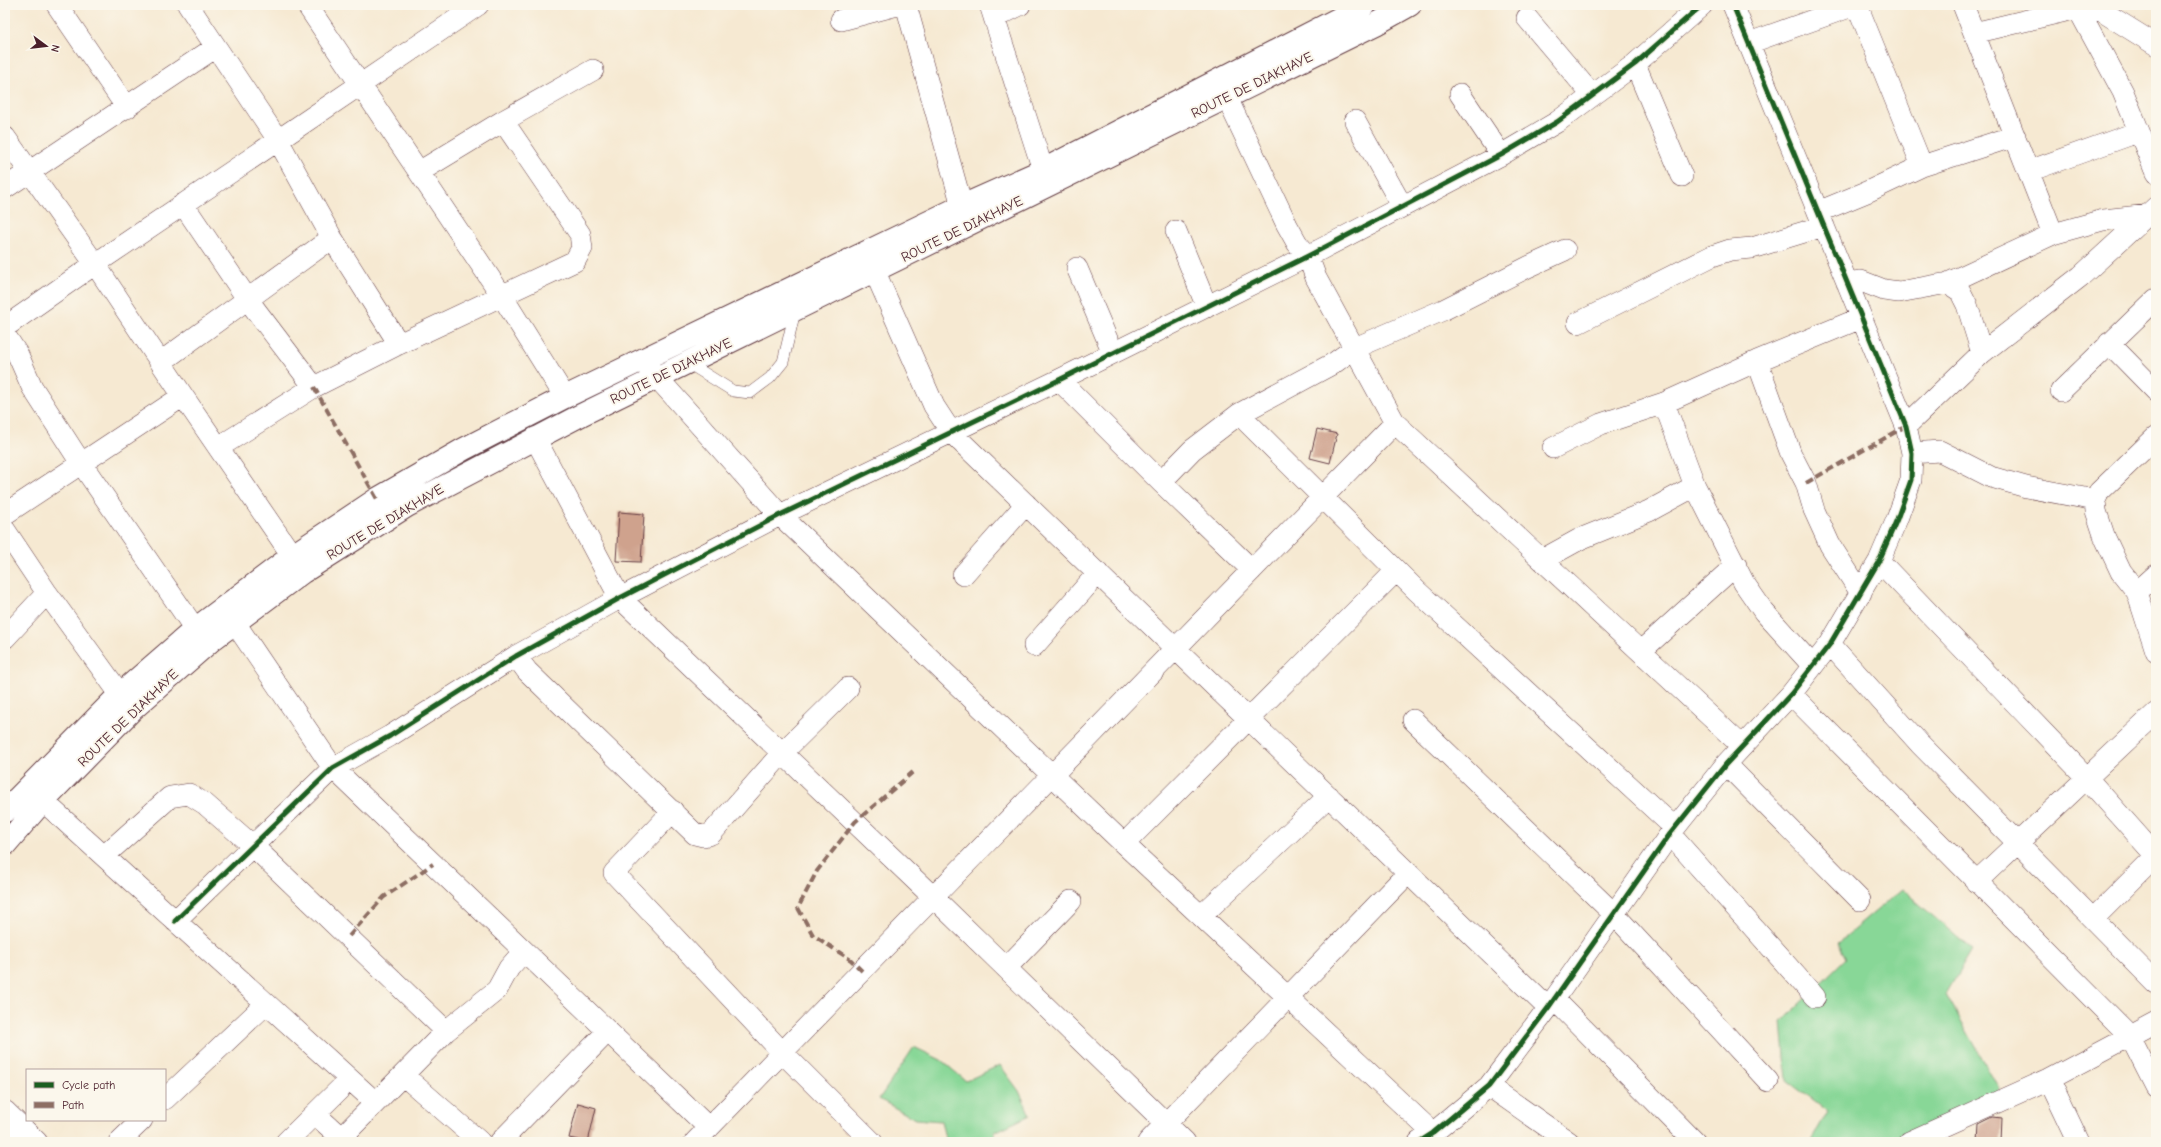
<svg xmlns="http://www.w3.org/2000/svg" width="2161" height="1147" font-family="'Comic Neue',sans-serif">
<style>
.green{fill:#88d797;stroke:#697b61}
.building{fill:#cfa28d}
.lines{fill:none;stroke-linecap:round;stroke-linejoin:round}
.service-casing{stroke:#643d44;stroke-width:12}
.minor-casing{stroke:#643d44;stroke-width:22}
.primary-casing{stroke:#643d44;stroke-width:24}
.service{stroke:#fff;stroke-width:11}
.minor{stroke:#fff;stroke-width:21}
.primary{stroke:#fff;stroke-width:22}
.quiet{stroke:#8d6e63;stroke-width:4;stroke-dasharray:8 4;stroke-linecap:butt}
.cycleway-casing{stroke:#fbf7ec;stroke-width:8}
.cycleway{stroke:#1b5e20;stroke-width:5}
.labels{text-anchor:middle;dominant-baseline:central;stroke-width:4;stroke-linejoin:round;paint-order:stroke}
.street-label{font-size:14px;fill:#4a1f2b;stroke:#fbf7ec}
</style>
<rect width="100%" height="100%" fill="#fbf7ec"/>
<filter id="ink" filterUnits="userSpaceOnUse"><feTurbulence type="fractalNoise" baseFrequency=".025" numOctaves="2"/><feDisplacementMap in="SourceGraphic" scale="8" xChannelSelector="R" yChannelSelector="G"/><feConvolveMatrix kernelMatrix="1 2 1 2 8 2 1 2 1" color-interpolation-filters="sRGB"/></filter>
<filter id="wash" filterUnits="userSpaceOnUse"><feTurbulence type="fractalNoise" baseFrequency=".012" numOctaves="4" result="noise"/><feDisplacementMap in="SourceGraphic" scale="16" xChannelSelector="R" yChannelSelector="G"/><feGaussianBlur stdDeviation="0.9" result="paint"/><feColorMatrix in="noise" values="0 0 0 0 0 0 0 0 0 0 0 0 0 0 0 0 0 1.4 0 .05"/><feComposite in="paint" operator="in"/></filter>
<g filter="url(#wash)">
<rect width="100%" height="100%" fill="#f6e9d2"/>
<path class="green" d="M1902 889 1972 950 1946 994 1999 1088 1988 1111 1943 1128 1938 1142H1811L1828 1112 1786 1080 1781 1022 1846 958 1838 943Z
M914 1047 941 1060 966 1081 1000 1065 1019 1091 1030 1115 995 1132V1142H946L941 1121 915 1119 879 1099Z"/>
<g id="blocks">
<path class="building" d="M1317 429 1337 434 1330 463 1310 458Z
M619 512 644 514 641 562 616 561Z
M578 1103 596 1108 588 1142 569 1138Z
M1993 1117 2002 1118 2001 1142H1978L1979 1124Z"/>
</g>
</g>
<g filter="url(#ink)">
<use href="#blocks" fill-opacity="0" stroke="#643d44" stroke-width="1"/>
<g class="lines">
<g class="service-casing">
<path id="service" d="M688 363 733 391 750 393 770 378 783 362 795 311"/>
</g>
<g class="minor-casing">
<path id="minor" d="M57 5 127 108
M188 5 278 140 332 238 399 344
M307 5 502 296 565 397
M906 5 962 206
M990 5 1043 170
M1857 5 1922 166
M1963 5 2053 234
M2076 5 2123 92 2156 173
M2092 5 2156 45
M994 18 1020 5
M1527 18 1592 95
M841 20 897 5
M1974 33 2078 8
M1749 43 1855 5
M1635 64 1682 176
M1460 94 1501 155
M1227 98 1287 225 1297 243 1308 256 1316 278 1395 423 1742 746
M1355 121 1402 206
M5 137 95 264 183 396 302 570
M2029 171 2138 132
M419 172 503 121 593 70
M5 188 216 47
M183 204 248 300 314 387
M1818 212 1869 191 1922 166 2015 136
M1176 231 1207 307
M1077 268 1113 353
M875 272 934 406 951 432 1548 1008
M1847 283 1861 281 1884 290 1899 292 1948 283 2053 234 2103 220 2149 215
M1948 283 1960 291 1967 305 1982 353
M1578 323 1712 256 1730 250 1752 248 1824 226
M5 327 95 264 478 5
M5 335 18 355 32 387 81 463 195 629
M2109 343 2156 391
M1757 361 1791 454 1806 483 1814 510 1830 545 1861 593
M161 362 332 238
M645 364 780 515 1124 844 1433 1133
M1059 380 1161 482 1252 570
M2061 391 2156 299
M1664 403 1695 486 1744 583 1764 612 1813 666
M1239 414 1417 591 1675 828
M1906 426 1982 353 2081 276 2156 207
M2156 437 2099 492 2095 500 2096 511 2105 538 2121 572 2137 592 2156 651
M535 438 620 598 933 897 1185 1142
M219 447 314 387 399 344 575 261 582 248 580 234 503 121
M1553 448 1601 424 1664 403 1757 361 1861 318
M1912 453 1940 451 1991 477 2026 487 2095 500
M1161 482 1192 450 1239 414 1334 363 1355 348 1443 310 1528 267 1565 250
M5 514 183 396
M5 530 47 593 120 694
M1542 560 1580 539 1649 511 1695 486
M1879 561 2086 777 2156 856
M963 575 1026 504
M2137 592 2156 575
M235 623 333 768 709 1128
M5 638 47 593
M1830 644 1920 744 2156 983
M1034 646 1098 573
M1641 651 1736 565
M516 656 527 671 695 834 703 836 711 834 782 753 848 688
M1791 694 2130 1036 2156 1087
M1413 720 1614 914 1768 1081
M1726 764 1860 900
M43 801 375 1102
M673 811 614 873 782 1052 872 1142
M1670 834 1815 997
M1124 844 1396 571
M104 856 170 797 189 794 205 804 253 846 446 1031
M1976 882 2156 713
M1201 916 1329 796
M2093 919 2156 856
M175 921 333 768 390 736 516 656 620 598 780 515 1059 380 1308 256 1501 155 1557 122 1635 64 1702 5
M1006 968 1071 901
M1554 999 1695 1142
M403 1075 480 1142
M2049 1079 2079 1142
M1489 1086 1569 1142
M165 1099 266 1004
M5 1111 37 1142
M315 1114 346 1142
M341 1138 446 1031 497 990 509 968 524 951
M6 1142 19 1124
M119 1142 142 1120
M286 1142 349 1080
M500 1142 608 1031
M695 1142 1395 423
M1148 1142 1408 873
M1419 1142 1433 1133 1489 1086 1548 1008 1670 834 1726 764 1791 694 1830 644 1879 561 1897 519 1911 480 1912 453 1906 426 1733 5
M1909 1142 2049 1079 2156 1022"/>
</g>
<g class="primary-casing">
<path id="primary" d="M5 811 120 694 195 629 293 555 377 499 464 449 565 397 962 206 1043 170 1365 5
M5 845 43 801 132 710 212 640 303 572 407 506 581 415 1376 24 1410 5"/>
</g>
<use href="#service" class="service"/>
<use href="#minor" class="minor"/>
<use href="#primary" class="primary"/>
<path class="quiet" d="M314 387 377 499
M1806 483 1906 426
M349 936 384 897 433 864
M862 971 851 960 813 935 798 908 817 871 855 822 913 772"/>
<g class="cycleway-casing">
<path id="cycleway" d="M175 921 333 768 390 736 516 656 620 598 780 515 1059 380 1308 256 1501 155 1557 122 1635 64 1702 5
M1419 1142 1433 1133 1489 1086 1548 1008 1670 834 1726 764 1791 694 1830 644 1879 561 1897 519 1911 480 1912 453 1906 426 1733 5"/>
</g>
<use href="#cycleway" class="cycleway"/>
</g>
</g>
<g class="labels">
<g class="street-label">
<text transform="translate(1252 85) rotate(-26)">ROUTE DE DIAKHAYE</text>
<text transform="translate(962 229) rotate(-26)">ROUTE DE DIAKHAYE</text>
<text transform="translate(671 371) rotate(-26)">ROUTE DE DIAKHAYE</text>
<text transform="translate(385 522) rotate(-31)">ROUTE DE DIAKHAYE</text>
<text transform="translate(128 718) rotate(-44)">ROUTE DE DIAKHAYE</text>
</g>
</g>
<rect width="2161" height="1147" fill="none" stroke="#fbf7ec" stroke-width="20"/>
<rect x="26" y="1069" width="140" height="52" fill="#fbf7ec" stroke="#b4a19f"/>
<rect x="34" y="1082" width="20" height="6" fill="#1b5e20" stroke="#b4a19f"/>
<text x="62" y="1089" font-size="12" fill="#4a1f2b">Cycle path</text>
<rect x="34" y="1102" width="20" height="6" fill="#8d6e63" stroke="#b4a19f"/>
<text x="62" y="1109" font-size="12" fill="#4a1f2b">Path</text>
<g transform="translate(46 46) rotate(105)" stroke="#fbf7ec" stroke-width="3" paint-order="stroke">
<path d="M0-3L7 15L0 10L-7 15Z" fill="#4a1f2b"/>
<text y="-6" font-size="11" font-weight="bold" text-anchor="middle" fill="#4a1f2b">N</text>
</g>
</svg>
